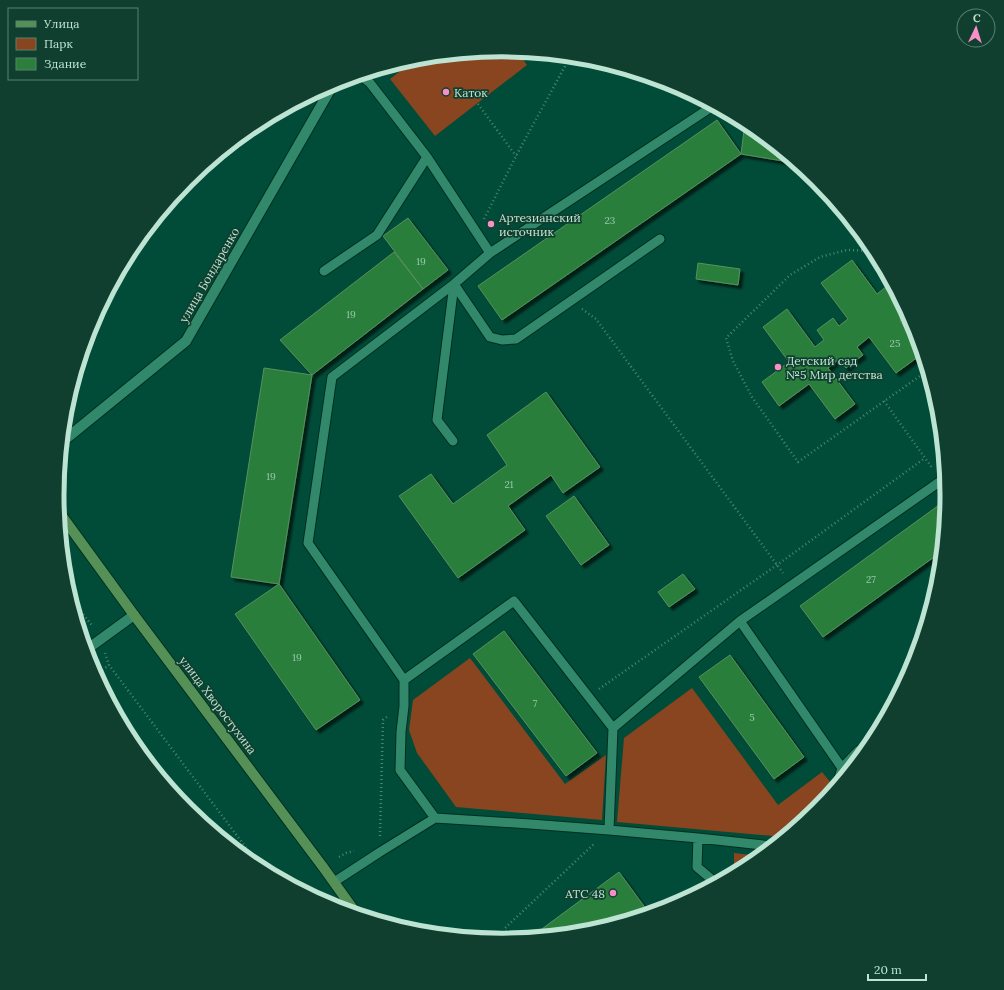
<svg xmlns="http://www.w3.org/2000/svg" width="1004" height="990" font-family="Lora,serif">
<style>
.green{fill:#89451f}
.building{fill:#2b7e3b;stroke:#58905f;filter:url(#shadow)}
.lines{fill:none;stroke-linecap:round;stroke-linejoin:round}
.lane-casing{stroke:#002f21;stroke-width:11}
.street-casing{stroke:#002f21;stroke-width:12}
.secondary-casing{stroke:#002f21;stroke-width:12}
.path{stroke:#498673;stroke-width:2.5;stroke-dasharray:1 3;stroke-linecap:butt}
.lane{stroke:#32886a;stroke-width:9}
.street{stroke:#32886a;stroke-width:10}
.secondary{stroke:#559057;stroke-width:10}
.poi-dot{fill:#f98fc9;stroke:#113f2f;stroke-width:1.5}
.labels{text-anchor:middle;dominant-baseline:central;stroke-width:3.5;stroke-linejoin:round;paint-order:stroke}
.number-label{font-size:10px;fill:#98caad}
.poi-label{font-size:12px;fill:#bde4d3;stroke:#113f2f;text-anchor:start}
.street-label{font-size:12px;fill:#bde4d3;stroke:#113f2f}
.rim{fill:none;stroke:#bde4d3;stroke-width:5}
</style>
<defs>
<filter id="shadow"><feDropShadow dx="3.5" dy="3.5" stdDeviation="1" flood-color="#0009"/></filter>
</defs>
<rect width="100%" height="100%" fill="#014c38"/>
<path class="green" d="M502 50 517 51 527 65 435 136 390 79 417 58Z
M470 658 565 784 606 755 602 820 456 807 417 753 409 730 413 700Z
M692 688 778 805 822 772 831 783 827 797 817 810 784 837 617 822 624 738Z
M734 853 761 856 749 865 736 872 734 869Z"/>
<path class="building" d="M717 120 741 154 502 320 478 286Z
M745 123 749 125 795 163 741 154Z
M408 218 448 270 423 289 383 236Z
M394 252 423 289 312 375 280 340Z
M852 260 877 294 891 283 908 315 900 321 920 347 922 354 896 373 869 337 857 347 863 355 846 368 839 359 828 368 855 404 835 419 809 384 779 406 762 382 789 362 763 327 787 309 815 347 824 340 817 330 833 318 839 326 848 319 821 283Z
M698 263 740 269 738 285 696 279Z
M264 368 312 375 279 584 231 577Z
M546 392 600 467 563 493 551 475 508 506 525 530 458 578 399 496 431 474 453 504 507 465 487 435Z
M574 496 609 545 581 565 546 516Z
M946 500 941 552 823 637 800 606Z
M683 574 695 589 669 607 658 592Z
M279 584 360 700 316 730 235 614Z
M504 631 597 753 566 776 473 654Z
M730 655 804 757 774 779 699 677Z
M619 872 649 913 618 923 616 919 607 926 589 931 531 937Z"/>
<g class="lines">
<g class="lane-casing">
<path id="lane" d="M360 75 370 83 427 157 490 253 713 106
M324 271 377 235 427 157
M453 441 437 420 454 284 490 337 502 340 516 339 660 239
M740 621 842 768 837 785
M404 680 308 543 332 377 454 284 490 253
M842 768 858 751 868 747
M435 818 400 770 401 732 404 706V680L514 601 613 728
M609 830 613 728 740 621 945 478
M698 838 697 867 716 883
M334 882 380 852 435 818 530 824 609 830 698 838 772 846"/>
</g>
<g class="street-casing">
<path id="street" d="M62 442 186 341 334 83
M86 650 134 615"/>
</g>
<g class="secondary-casing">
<path id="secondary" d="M59 512 134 615 323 867 356 913"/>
</g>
<path class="path" d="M478 104 516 156
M484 219 516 156 570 57
M874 251 847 250 820 257 790 275 726 338 733 361 752 397 798 462 927 371
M582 309 596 319 783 573
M884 401 933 469
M69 595 93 627
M105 653 109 665 262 869
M96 675 109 665
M599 689 777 565 925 458
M191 809 197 818
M380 836 383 720 388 716
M339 857 346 853 354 851
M509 939 505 928 595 843"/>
<use href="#lane" class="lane"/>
<use href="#street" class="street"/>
<use href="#secondary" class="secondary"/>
</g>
<g class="poi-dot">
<circle cx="446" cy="92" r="4"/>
<circle cx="491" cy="224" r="4"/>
<circle cx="778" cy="367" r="4"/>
<circle cx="613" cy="893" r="4"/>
</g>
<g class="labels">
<g class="number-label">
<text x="610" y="220">23</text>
<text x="421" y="261">19</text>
<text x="351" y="314">19</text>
<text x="895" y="343">25</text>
<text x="271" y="476">19</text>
<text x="509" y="484">21</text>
<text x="871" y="579">27</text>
<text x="297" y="657">19</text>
<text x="535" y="703">7</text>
<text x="752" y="717">5</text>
</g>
<g class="poi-label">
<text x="454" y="92">Каток</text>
<text x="499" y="217">Артезианский<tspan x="499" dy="14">источник</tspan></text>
<text x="786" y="360">Детский сад<tspan x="786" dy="14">№5 Мир детства</tspan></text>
<text x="605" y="893" text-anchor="end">АТС 48</text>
</g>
<g class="street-label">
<text transform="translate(209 275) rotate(-60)">улица Бондаренко</text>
<text transform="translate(218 705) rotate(53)">улица Хворостухина</text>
</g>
</g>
<path d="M0 0H1004V990H0ZM64 495a438 438 0 1 1 876 0a438 438 0 1 1-876 0Z" fill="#113f2f" fill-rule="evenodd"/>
<path class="rim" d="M64 495a438 438 0 1 1 876 0a438 438 0 1 1-876 0Z"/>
<rect x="8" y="8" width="130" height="72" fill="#113f2f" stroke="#568171"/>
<rect x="16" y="21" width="20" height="6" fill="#559057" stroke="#568171"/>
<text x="44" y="28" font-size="12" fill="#bde4d3">Улица</text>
<rect x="16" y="38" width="20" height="12" fill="#89451f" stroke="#568171"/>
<text x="44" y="48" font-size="12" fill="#bde4d3">Парк</text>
<rect x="16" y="58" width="20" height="12" fill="#2b7e3b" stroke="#568171"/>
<text x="44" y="68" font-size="12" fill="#bde4d3">Здание</text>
<g transform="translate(976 28) rotate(4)"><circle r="19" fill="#113f2f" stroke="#568171"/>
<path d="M0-3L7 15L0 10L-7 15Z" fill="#f98fc9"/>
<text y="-6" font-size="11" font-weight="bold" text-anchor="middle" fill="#bde4d3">С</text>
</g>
<path d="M868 974v6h58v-6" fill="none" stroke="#bde4d3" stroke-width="2"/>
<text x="874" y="974" font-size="12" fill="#bde4d3" stroke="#113f2f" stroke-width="3" paint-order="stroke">20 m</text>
</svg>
